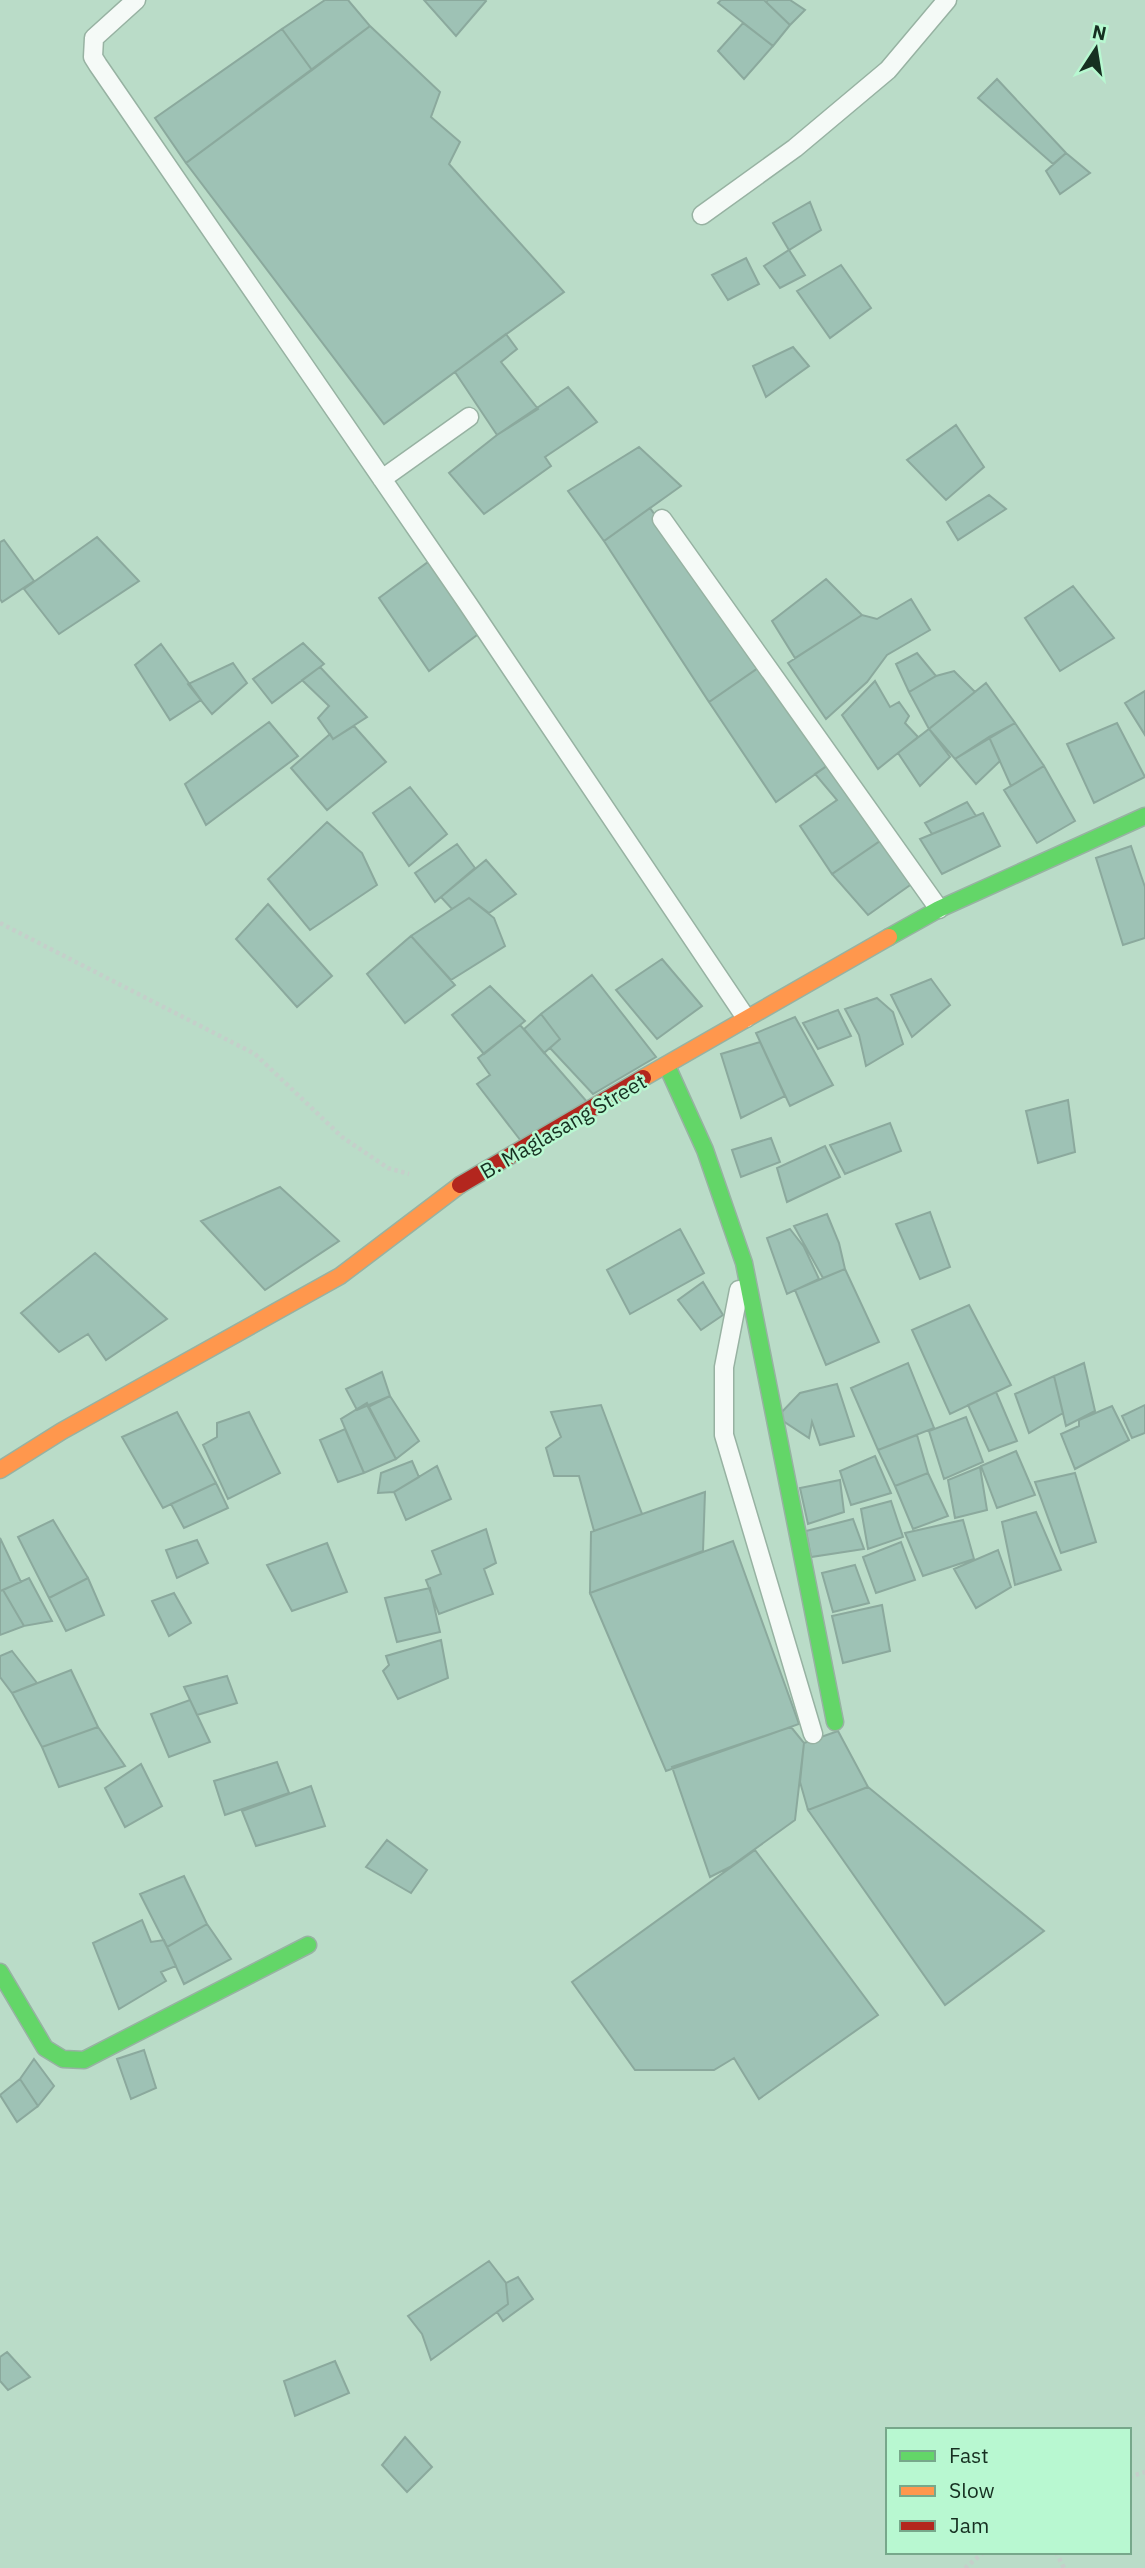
<svg xmlns="http://www.w3.org/2000/svg" width="1145" height="2568" font-family="'IBM Plex Sans',sans-serif">
<style>
.building{fill:#9ec2b5;stroke:#8ba99d;stroke-width:2}
.lines{fill:none;stroke-linecap:round;stroke-linejoin:round}
.lane-casing{stroke:#97b2a2;stroke-width:21}
.fast-casing{stroke:#97b2a2;stroke-width:19}
.slow-casing{stroke:#97b2a2;stroke-width:19}
.jam-casing{stroke:#97b2a2;stroke-width:19}
.path{stroke:#c5cfca;stroke-width:4.5;stroke-dasharray:3.5 3.5;stroke-linecap:butt}
.lane{stroke:#f5faf7;stroke-width:18}
.fast{stroke:#63d668;stroke-width:16}
.slow{stroke:#ff974d;stroke-width:16}
.jam{stroke:#b3261e;stroke-width:16}
.labels{text-anchor:middle;dominant-baseline:central;stroke-width:5;stroke-linejoin:round;paint-order:stroke}
.street-label{font-size:21px;fill:#163021;stroke:#b8f8d1}
</style>
<rect width="100%" height="100%" fill="#badcc8"/>
<path class="building" d="M325 0H348L370 26 312 70 282 29Z
M424 0H485L486 1 456 36Z
M721 0H764L790 25 773 46 718 3Z
M768 0H790L805 10 790 25 766 2Z
M743 23 773 46 744 79 718 51Z
M370 26 440 92 431 117 460 142 449 164 564 292 384 424 186 163Z
M282 29 312 70 186 163 155 118Z
M997 79 1066 153 1053 164 978 98Z
M1066 153 1090 173 1060 194 1046 171Z
M810 202 821 230 789 250 773 223Z
M789 250 805 275 780 288 764 266Z
M746 258 759 284 728 300 712 275Z
M841 265 871 308 830 338 797 291Z
M506 334 517 349 501 362 538 409 497 435 455 372Z
M793 347 809 366 766 397 753 366Z
M568 387 597 422 545 457 551 466 484 514 449 473 497 435Z
M956 425 984 467 946 500 907 460Z
M639 447 681 486 604 541 568 491Z
M989 495 1006 509 958 540 947 522Z
M650 508 761 666 709 702 604 541Z
M97 537 139 581 59 634 24 589Z
M4 540 34 581 2 602 0 599V542Z
M428 562 481 632 429 671 379 598Z
M826 579 862 615 795 658 772 621Z
M1073 586 1114 638 1060 671 1025 618Z
M911 599 930 630 887 655 867 682 826 719 788 663 862 615 877 619Z
M303 643 324 664 272 703 253 679Z
M161 644 201 700 170 720 135 665Z
M917 653 936 676 909 692 896 664Z
M233 663 247 683 212 714 188 684Z
M761 666 831 763 776 802 709 702Z
M320 667 367 717 333 739 318 718 329 706 302 680Z
M954 671 975 692 929 729 909 692 936 676Z
M875 681 890 707 899 702 909 716 905 723 918 737 878 769 842 715Z
M986 683 1015 723 955 759 929 729Z
M1145 691V735L1125 703Z
M269 722 298 756 206 825 185 784Z
M1015 723 1044 766 1011 786 989 737Z
M1117 723 1145 777 1094 803 1067 744Z
M354 726 386 762 327 810 291 768 330 734 333 739Z
M929 729 950 757 920 786 898 753Z
M989 737 1000 761 976 784 955 759Z
M831 763 883 839 832 874 800 826 837 800 815 774Z
M1044 766 1075 821 1037 843 1004 790Z
M410 787 447 834 409 866 373 813Z
M967 802 976 816 932 834 925 823Z
M983 813 1000 846 942 874 920 839Z
M327 822 362 853 377 885 310 930 268 879Z
M883 839 913 883 868 915 832 874Z
M457 844 475 868 435 902 415 873Z
M1131 846 1145 887V938L1123 945 1096 858Z
M486 860 516 894 489 913 469 898 452 909 441 897Z
M469 898 494 918 505 946 451 980 411 936Z
M268 904 332 976 297 1007 236 939Z
M411 936 455 985 405 1023 367 974Z
M662 959 702 1006 657 1039 616 990Z
M592 975 656 1057 593 1094 550 1048 560 1039 541 1014Z
M931 979 950 1005 912 1037 891 995Z
M490 986 525 1021 484 1054 452 1015Z
M877 998 893 1012 903 1044 866 1066 859 1035 845 1009Z
M838 1010 851 1036 818 1049 803 1023Z
M541 1014 560 1039 544 1053 524 1029Z
M795 1017 833 1085 790 1106 756 1033Z
M520 1025 588 1103 521 1141 477 1084 490 1075 478 1058Z
M760 1042 785 1096 741 1118 721 1054Z
M1068 1100 1075 1152 1038 1163 1026 1111Z
M890 1123 901 1151 845 1174 830 1145Z
M771 1138 780 1162 741 1177 732 1150Z
M825 1146 840 1177 787 1202 777 1168Z
M280 1187 339 1241 265 1290 201 1221Z
M930 1212 950 1267 920 1279 896 1224Z
M827 1214 839 1243 845 1269 823 1278 794 1226Z
M680 1229 704 1273 630 1314 607 1270Z
M790 1229 804 1247 819 1279 787 1294 767 1238Z
M95 1253 167 1319 106 1360 88 1334 59 1352 21 1313Z
M845 1269 879 1342 826 1365 795 1290Z
M703 1282 723 1315 701 1330 678 1300Z
M969 1305 1011 1385 950 1414 912 1330Z
M908 1363 934 1428 878 1450 851 1388Z
M1084 1363 1095 1411 1066 1426 1054 1376Z
M382 1372 390 1396 357 1410 346 1389Z
M1054 1376 1063 1413 1029 1433 1015 1394Z
M837 1384 854 1436 820 1445 812 1422 809 1438 777 1417 800 1393Z
M996 1392 1017 1441 989 1451 968 1405Z
M390 1396 419 1441 396 1459 368 1407Z
M367 1403 396 1459 364 1473 341 1419Z
M601 1405 642 1514 594 1531 579 1476H554L546 1448 561 1437 551 1412Z
M1145 1405V1433L1132 1438 1122 1416Z
M1112 1406 1129 1440 1075 1469 1061 1434 1079 1426V1420Z
M177 1412 216 1483 163 1508 122 1437Z
M249 1412 280 1473 228 1499 203 1445 217 1437V1423Z
M966 1417 983 1462 944 1479 929 1431Z
M345 1429 364 1473 338 1482 320 1440Z
M917 1435 928 1473 895 1486 878 1450Z
M1016 1451 1035 1495 997 1508 981 1466Z
M875 1456 891 1493 851 1505 840 1471Z
M412 1461 419 1477 394 1492 378 1493 381 1473Z
M437 1466 451 1499 406 1520 394 1492Z
M980 1467 987 1510 955 1518 948 1480Z
M928 1473 948 1516 913 1529 895 1486Z
M1075 1473 1096 1542 1061 1553 1035 1482Z
M840 1480 844 1512 808 1524 800 1488Z
M216 1483 228 1508 184 1528 171 1504Z
M705 1492 703 1551 590 1593 591 1532Z
M891 1501 903 1537 868 1549 861 1509Z
M1036 1512 1061 1570 1015 1585 1002 1522Z
M853 1519 864 1549 811 1557 806 1531Z
M53 1520 88 1578 49 1598 18 1537Z
M963 1520 974 1559 923 1576 905 1533Z
M486 1529 496 1563 484 1569 493 1594 439 1614 426 1580 441 1574 432 1551Z
M0 1538 21 1582 0 1591Z
M197 1540 208 1563 177 1578 166 1550Z
M733 1541 799 1724 666 1771 590 1593Z
M901 1542 915 1580 876 1593 863 1557Z
M327 1543 347 1592 292 1611 267 1565Z
M998 1550 1011 1587 976 1608 954 1569Z
M855 1565 869 1603 833 1612 822 1573Z
M29 1578 52 1621 24 1626 3 1590Z
M88 1578 104 1615 66 1631 49 1598Z
M430 1588 440 1632 397 1642 385 1598Z
M3 1590 24 1626 0 1635V1591Z
M174 1593 191 1623 169 1636 152 1601Z
M882 1605 890 1651 843 1663 832 1616Z
M441 1640 448 1678 398 1699 383 1671 389 1665 386 1656Z
M12 1651 37 1683 12 1693 0 1677V1656Z
M71 1670 98 1727 42 1747 12 1693Z
M227 1676 237 1703 197 1715 184 1687Z
M190 1700 210 1742 169 1757 151 1714Z
M98 1727 125 1766 59 1787 42 1747Z
M791 1727 804 1743 795 1820 730 1867 710 1877 672 1767Z
M838 1731 868 1787 808 1810 800 1782 804 1743Z
M277 1762 289 1793 225 1815 214 1781Z
M141 1764 162 1806 125 1827 105 1788Z
M311 1786 325 1826 256 1846 242 1811Z
M868 1787 1044 1931 945 2005 808 1810Z
M387 1840 427 1870 411 1893 366 1867Z
M755 1850 878 2015 759 2099 734 2058 714 2070H635L572 1982Z
M184 1876 207 1924 167 1947 140 1894Z
M142 1920 151 1942 164 1940 176 1966 161 1972 166 1981 119 2009 93 1943Z
M207 1924 231 1959 184 1984 167 1947Z
M144 2050 156 2088 131 2099 117 2059Z
M34 2059 54 2086 38 2106 20 2079Z
M20 2079 38 2106 17 2122 0 2095Z
M489 2261 506 2283 508 2304 431 2360 422 2334 408 2316Z
M518 2277 533 2299 503 2321 497 2312 508 2304 506 2283Z
M7 2352 30 2377 8 2390 0 2381V2357Z
M335 2361 349 2393 295 2416 284 2381Z
M405 2437 432 2467 407 2492 382 2465Z"/>
<g class="lines">
<g class="lane-casing">
<path id="lane" d="M136 0 94 38 93 57 98 65 468 604 746 1018
M702 215 795 148 888 70 947 0
M382 479 469 417
M662 519 939 909
M739 1290 724 1367V1435L813 1734"/>
</g>
<g class="fast-casing">
<path id="fast" d="M889 937 939 909 1145 816
M667 1066 705 1150 744 1263 835 1722
M0 1972 45 2048 63 2059 84 2060 308 1945"/>
</g>
<g class="slow-casing">
<path id="slow" d="M643 1078 889 937
M0 1470 62 1431 340 1276 460 1185"/>
</g>
<g class="jam-casing">
<path id="jam" d="M460 1185 643 1078"/>
</g>
<path class="path" d="M0 923 255 1054 342 1137 388 1168 409 1174
M1129 2477 1145 2472
M1056 2552 1064 2568
M965 2568 984 2552"/>
<use href="#lane" class="lane"/>
<use href="#fast" class="fast"/>
<use href="#slow" class="slow"/>
<use href="#jam" class="jam"/>
</g>
<g class="labels">
<g class="street-label">
<text transform="translate(563 1126) rotate(-30)">B. Maglasang Street</text>
</g>
</g>
<rect x="886" y="2428" width="245" height="126" fill="#b8f8d1" stroke="#77a88b" stroke-width="2"/>
<rect x="900" y="2451" width="35" height="10" fill="#63d668" stroke="#77a88b" stroke-width="2"/>
<text x="949" y="2463" font-size="21" fill="#163021">Fast</text>
<rect x="900" y="2486" width="35" height="10" fill="#ff974d" stroke="#77a88b" stroke-width="2"/>
<text x="949" y="2498" font-size="21" fill="#163021">Slow</text>
<rect x="900" y="2521" width="35" height="10" fill="#b3261e" stroke="#77a88b" stroke-width="2"/>
<text x="949" y="2533" font-size="21" fill="#163021">Jam</text>
<g transform="translate(1096 49) rotate(12)" stroke="#b8f8d1" stroke-width="5" paint-order="stroke">
<path d="M0-5L12 26L0 18L-12 26Z" fill="#163021"/>
<text y="-10" font-size="19" font-weight="bold" text-anchor="middle" fill="#163021">N</text>
</g>
</svg>
